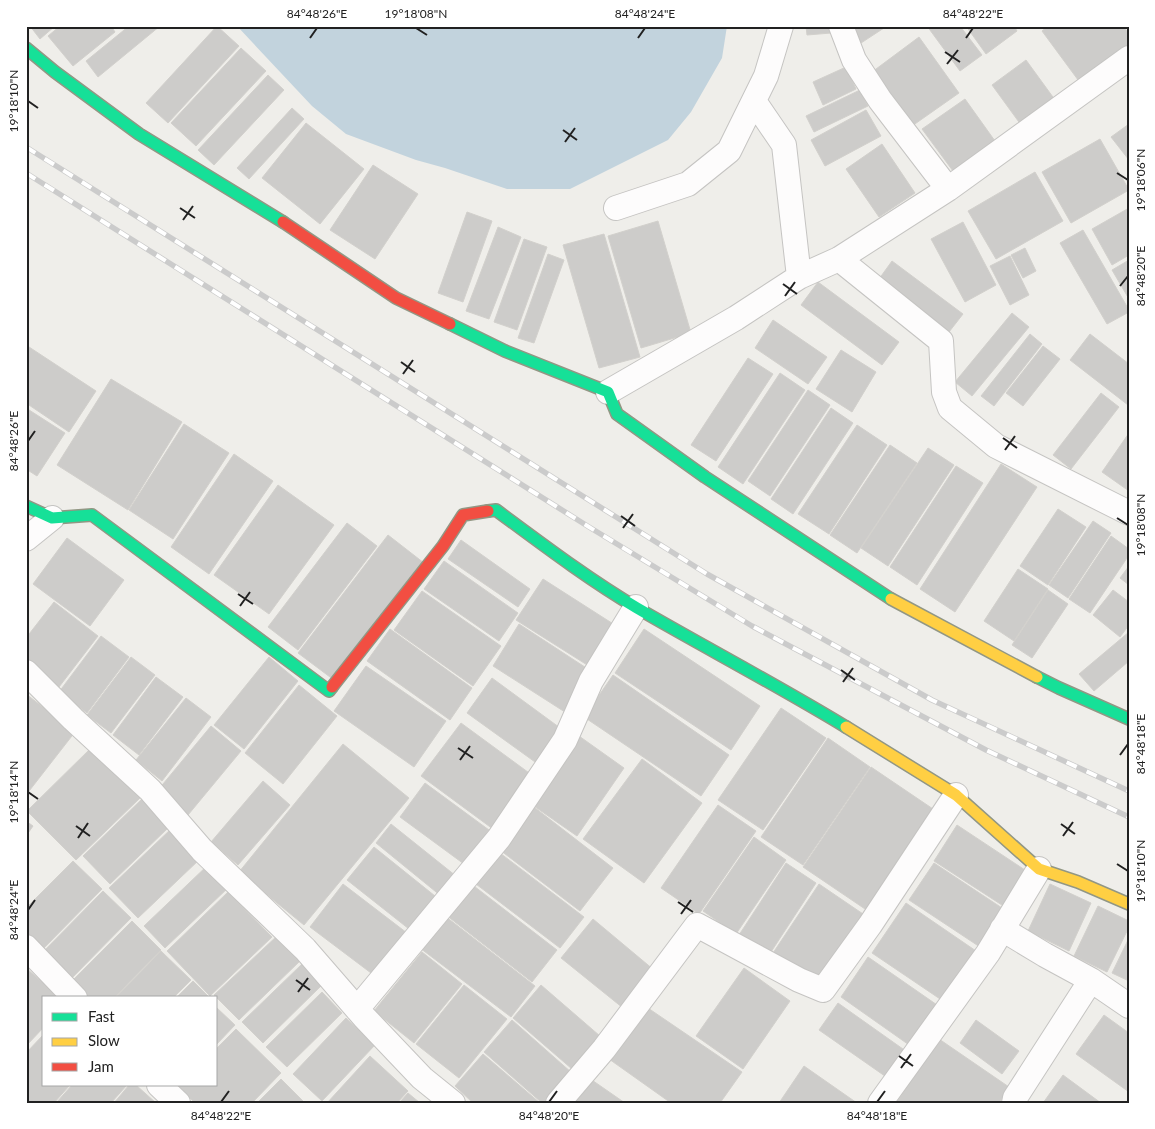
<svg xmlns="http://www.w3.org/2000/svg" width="1155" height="1129" font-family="Lato,sans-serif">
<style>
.water{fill:#c2d3dd}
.building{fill:#cdccca;stroke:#d2d0cc}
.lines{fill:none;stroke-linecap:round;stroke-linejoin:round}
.street-casing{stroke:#c5c4c2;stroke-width:26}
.fast-casing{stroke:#929784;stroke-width:14}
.slow-casing{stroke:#929784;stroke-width:14}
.jam-casing{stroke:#929784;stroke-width:14}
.street{stroke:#fdfcfc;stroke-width:24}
.fast{stroke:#16e098;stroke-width:11}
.slow{stroke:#ffcf43;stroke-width:11}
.jam{stroke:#f24e42;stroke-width:11}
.rail-casing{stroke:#cbcbcb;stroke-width:5.5}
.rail{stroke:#fff;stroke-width:4;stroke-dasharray:11;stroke-linecap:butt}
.ticks{fill:none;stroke:#212121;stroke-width:2}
.neatline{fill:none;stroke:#212121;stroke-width:2}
.ticks-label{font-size:12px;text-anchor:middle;fill:#212121}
</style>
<rect width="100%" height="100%" fill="#efeeea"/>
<path class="water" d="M237 26H727L722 58 691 112 668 140 570 189H507L445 168 416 160 346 134 312 106Z"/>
<path class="building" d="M30 26H55L40 39Z
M60 26H111L115 32 73 66 48 36Z
M129 26H160L98 77 86 61Z
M217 26 239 46 168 123 146 103Z
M806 26H831V33L807 35Z
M850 26H887L861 43Z
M927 26H960L982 55 960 71Z
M966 26H1014L1017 31 986 54Z
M1048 26H1123L1129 34V55L1084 88 1042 31Z
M919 37 959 93 912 126 872 72Z
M241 48 266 71 196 146 171 123Z
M1026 60 1058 104 1024 129 992 85Z
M846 67 856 89 823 105 813 82Z
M268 75 284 90 214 165 198 150Z
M860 90 868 106 814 132 806 116Z
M965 99 995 141 953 171 922 129Z
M292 108 304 119 249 179 237 168Z
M866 110 881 136 825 166 811 140Z
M306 123 364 169 320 224 262 178Z
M1129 124V160L1111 137Z
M1100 139 1129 190 1071 223 1042 172Z
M882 144 915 193 879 217 846 169Z
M373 165 418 194 375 259 330 230Z
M1035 172 1063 221 996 259 968 211Z
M1129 208V255L1112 265 1092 229Z
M467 212 492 221 463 302 438 293Z
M658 221 691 333 641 348 608 236Z
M963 222 996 285 965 302 931 239Z
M498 227 521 237 489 319 466 311Z
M1083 230 1129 310V312L1107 324 1060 243Z
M604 234 640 357 599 368 563 245Z
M524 239 547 247 517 330 494 322Z
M1025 248 1036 271 1023 278 1011 255Z
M548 254 564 260 534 343 518 338Z
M1010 256 1029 295 1010 305 990 266Z
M1129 260V299L1112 270Z
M892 261 963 314 949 332 879 279Z
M818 282 899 342 882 365 801 305Z
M1012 313 1029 327 972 396 955 382Z
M773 320 827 357 808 384 755 348Z
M1030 334 1042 344 994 406 981 396Z
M1090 334 1129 364 1128 405 1070 360Z
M26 345 96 391 69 432 26 403Z
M1043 346 1060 359 1023 406 1006 393Z
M841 350 876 372 852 412 816 389Z
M748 358 773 374 716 461 691 445Z
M780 373 805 390 743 484 718 467Z
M111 379 182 422 128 510 57 465Z
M808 390 830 405 770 496 748 481Z
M1101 393 1119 407 1071 469 1053 455Z
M26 408 65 433 37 476 26 469Z
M831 408 853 423 793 514 771 499Z
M184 424 229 453 173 539 129 510Z
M857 425 887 445 829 534 798 514Z
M1129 433V491L1102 472Z
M890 445 917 463 857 553 830 535Z
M928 448 954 465 888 566 861 548Z
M234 454 273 481 209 574 171 547Z
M1001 464 1037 487 955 612 920 589Z
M956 466 983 483 917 585 890 567Z
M278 485 334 525 269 614 214 575Z
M1058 509 1086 527 1048 585 1020 566Z
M1093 521 1111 533 1068 598 1049 585Z
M347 523 377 546 298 650 268 627Z
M388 535 424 563 334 680 298 653Z
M1111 536 1129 549V555L1090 613 1069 599Z
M67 538 124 580 90 626 33 584Z
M461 540 530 589 518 607 448 559Z
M444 561 518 613 499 641 424 589Z
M1129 566V585L1120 578Z
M1018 569 1048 589 1014 641 984 621Z
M543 579 618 627 592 668 516 620Z
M1048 590 1068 604 1032 658 1012 645Z
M1113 590 1129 602V625L1120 637 1093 615Z
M422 591 501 646 473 686 394 630Z
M54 602 98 636 59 687 26 662V638Z
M519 624 594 673 568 714 493 666Z
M390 629 472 688 450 720 367 661Z
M644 629 760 706 731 750 615 673Z
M1129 632V661L1094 691 1079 674Z
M101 636 129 657 87 713 59 692Z
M131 657 155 675 111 733 87 715Z
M269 657 298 681 244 749 214 725Z
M366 666 446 721 414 767 334 711Z
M613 675 729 755 701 796 584 717Z
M156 677 183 697 139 755 113 735Z
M492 678 567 733 542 767 467 713Z
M299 685 337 716 283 784 245 753Z
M26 694 75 732 26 795Z
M186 698 211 717 162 781 136 760Z
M781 708 826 738 763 830 718 800Z
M461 723 536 778 497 832 421 776Z
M211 726 241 751 188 815 158 790Z
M579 736 624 768 577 836 531 804Z
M828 738 870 767 803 865 761 837Z
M343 744 409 798 304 925 239 872Z
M91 748 140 798 76 860 27 811Z
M642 759 702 803 644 883 583 839Z
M871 767 936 811 868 911 803 867Z
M263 781 290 805 238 865 211 842Z
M425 783 489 830 464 864 400 817Z
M142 799 169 827 110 884 83 856Z
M530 804 613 868 580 911 496 847Z
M718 805 756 831 699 914 661 888Z
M26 821 33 826 26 836Z
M391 824 456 876 441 896 376 843Z
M957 825 1028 872 1005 907 934 861Z
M171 829 200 859 138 918 109 888Z
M754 837 786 860 736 934 703 911Z
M374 847 435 896 409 929 347 880Z
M496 850 584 917 560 948 472 881Z
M73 861 102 889 40 952 26 938V908Z
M786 863 816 883 769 955 739 935Z
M934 863 1005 910 980 947 909 900Z
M209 864 230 886 165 948 144 926Z
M470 883 557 950 532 982 446 915Z
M343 884 407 933 375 976 310 927Z
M819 884 866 916 818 988 771 956Z
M1050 884 1091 903 1069 951 1028 931Z
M103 891 131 918 67 983 39 956Z
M228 892 272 937 210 996 167 951Z
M906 903 979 953 946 1003 872 953Z
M1098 906 1129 921V927L1107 972 1074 956Z
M445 916 535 986 511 1017 420 948Z
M593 919 654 970 623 1008 561 958Z
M132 921 161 950 114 998H87L71 982Z
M277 936 300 961 239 1020 214 995Z
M1129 938V981L1112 973Z
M161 951 191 980 173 998H115Z
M422 952 462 984 414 1043 374 1011Z
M868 957 940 1007 912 1047 841 997Z
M302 964 322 985 263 1043 242 1022Z
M26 968 60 998H44V1027L26 1046Z
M744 968 790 1001 743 1069 696 1036Z
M193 981 210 998H176Z
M464 985 507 1019 459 1078 416 1044Z
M541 985 600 1036 572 1069 513 1018Z
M322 992 342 1013 287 1067 266 1047Z
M838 1003 910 1054 892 1081 819 1030Z
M645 1006 742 1072 720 1103H671L609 1059Z
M216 1007 235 1025 216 1045Z
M1104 1015 1129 1033V1092L1076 1054Z
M346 1018 375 1045 322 1101 293 1074Z
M512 1020 572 1073 546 1103H542L484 1052Z
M976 1020 1019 1051 1002 1074 960 1043Z
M236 1029 281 1073 252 1103H195L179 1087 181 1085H216V1049Z
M44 1034V1085H70L54 1103H26V1053Z
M939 1039 1009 1087 999 1103H896Z
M483 1054 540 1103H473L455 1086Z
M370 1056 408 1091 397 1103H327Z
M804 1066 857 1103H779Z
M1063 1075 1101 1103H1043Z
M589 1078 625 1103H572Z
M281 1079 305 1103H257Z
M72 1085H127L111 1103H56Z
M129 1085H136L156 1103H114Z
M408 1093 420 1103H399Z"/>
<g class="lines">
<g class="street-casing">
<path id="street" d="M841 26 854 60 880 100 948 189
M754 101 784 145 799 277
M616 208 688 184 729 151 766 76 781 26
M839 259 941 341 944 392 950 408 996 446 1129 513
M608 392 736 318 799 277 839 259 948 189 1129 58
M26 539 52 518
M26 672 73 719 150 790 202 850 305 949 364 1017 422 1078 453 1103
M1002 929 1045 955 1091 980 1129 1006
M26 947 75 998
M357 1009 499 838 565 740 591 681 636 607
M159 1085 178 1103
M558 1103 604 1049 697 925 799 980 823 990 870 925 956 795
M880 1103 988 953 1039 869
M1014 1103 1015 1098 1091 980"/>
</g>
<g class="fast-casing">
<path id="fast" d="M26 48 55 72 139 134 283 222
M450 324 505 351 608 392 617 414 705 477 891 599
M26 506 52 518 92 515 329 691 332 687
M488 511 496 510C542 544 588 579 637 608 706 648 777 685 846 727
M1037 677 1059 688 1129 719"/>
</g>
<g class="slow-casing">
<path id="slow" d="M891 599 1037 677
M846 727 956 795 1039 869 1078 882 1129 904"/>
</g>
<g class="jam-casing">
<path id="jam" d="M283 222 396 298 450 324
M332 687 443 546 463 515 488 511"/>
</g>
<use href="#street" class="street"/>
<use href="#fast" class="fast"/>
<use href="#slow" class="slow"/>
<use href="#jam" class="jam"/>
<g class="rail-casing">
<path id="rail" d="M26 147 707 574 932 700 1129 791
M26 173 589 527 752 626 986 750 1129 817"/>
</g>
<use href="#rail" class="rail"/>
</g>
<path class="ticks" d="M416 28 427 35M310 38 317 28M638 38 645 28M966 38 973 28M945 52 960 62M947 64 958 50M28 101 38 108M563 130 577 140M565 142 575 128M1117 173 1128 180M180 208 195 218M183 220 193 206M783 284 797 294M1120 286 1128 276M785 296 795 282M401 362 415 372M403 374 413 360M1003 438 1017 448M28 441 35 431M1005 450 1015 436M621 516 635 526M1117 518 1128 525M623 528 633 514M238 594 253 604M240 606 250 592M841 670 855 680M843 682 853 668M458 748 473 758M1120 755 1128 744M460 760 470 746M28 792 38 799M1061 824 1075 834M76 826 90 836M1063 836 1073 822M78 838 88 823M1117 864 1128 871M678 902 693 912M28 910 35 900M681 914 691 900M296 980 310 990M298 992 308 978M899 1056 913 1066M901 1068 911 1054M221 1102 229 1091M549 1102 557 1091M877 1102 885 1091"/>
<rect width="1155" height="1129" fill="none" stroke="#ffffff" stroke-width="55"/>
<rect x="42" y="996" width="175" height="90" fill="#ffffff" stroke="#a6a6a6"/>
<rect x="52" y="1013" width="25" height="8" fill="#16e098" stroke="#a6a6a6"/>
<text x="88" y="1022" font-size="15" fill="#212121">Fast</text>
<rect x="52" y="1038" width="25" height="8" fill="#ffcf43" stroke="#a6a6a6"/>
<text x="88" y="1046" font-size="15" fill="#212121">Slow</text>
<rect x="52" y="1063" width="25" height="8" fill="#f24e42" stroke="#a6a6a6"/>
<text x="88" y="1072" font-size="15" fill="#212121">Jam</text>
<rect x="28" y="28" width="1100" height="1074" class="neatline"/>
<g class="ticks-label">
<text x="317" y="18">84°48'26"E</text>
<text x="416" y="18">19°18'08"N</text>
<text x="645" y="18">84°48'24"E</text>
<text x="973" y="18">84°48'22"E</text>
<text transform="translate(14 101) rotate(-90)" y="4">19°18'10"N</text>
<text transform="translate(1141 180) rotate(-90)" y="4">19°18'06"N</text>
<text transform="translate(1141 276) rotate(-90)" y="4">84°48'20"E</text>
<text transform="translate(14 441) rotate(-90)" y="4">84°48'26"E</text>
<text transform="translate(1141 525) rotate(-90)" y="4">19°18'08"N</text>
<text transform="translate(1141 744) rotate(-90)" y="4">84°48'18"E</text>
<text transform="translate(14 792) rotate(-90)" y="4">19°18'14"N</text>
<text transform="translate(1141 871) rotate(-90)" y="4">19°18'10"N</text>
<text transform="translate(14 910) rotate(-90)" y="4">84°48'24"E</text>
<text x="221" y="1120">84°48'22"E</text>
<text x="549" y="1120">84°48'20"E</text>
<text x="877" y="1120">84°48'18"E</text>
</g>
</svg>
